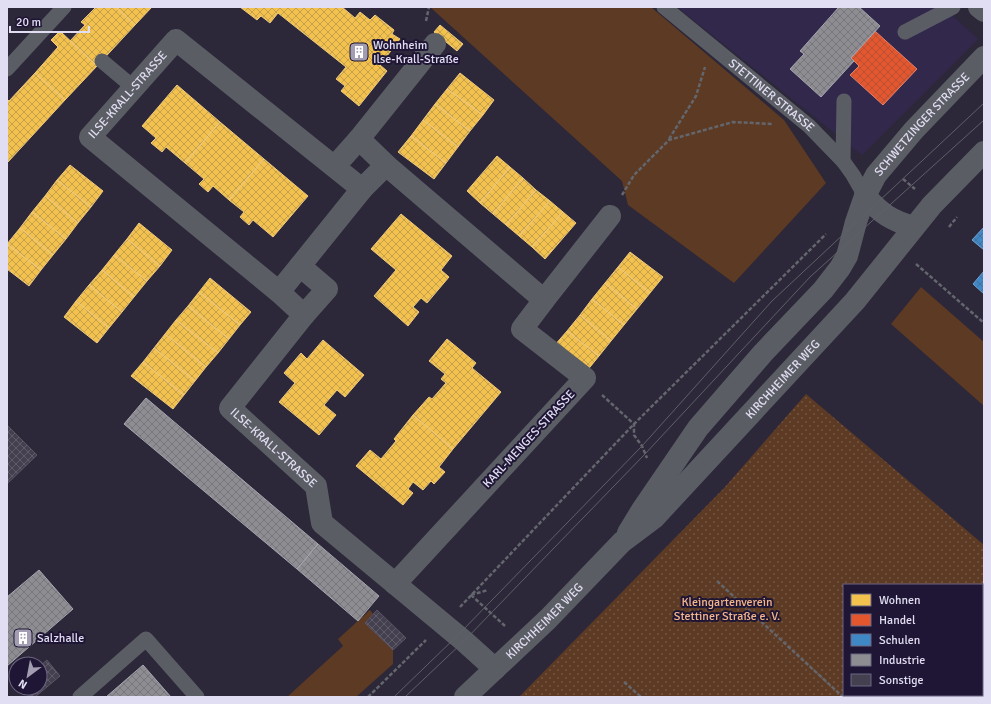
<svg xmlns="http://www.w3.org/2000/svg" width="991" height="704" font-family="Signika,sans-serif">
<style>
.built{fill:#32284c}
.green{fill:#5d3a23}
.garden{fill:url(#garden-dots);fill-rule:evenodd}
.homes{fill:url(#homes-cross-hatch);stroke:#edc97f}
.shops{fill:url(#shops-cross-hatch);stroke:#e37f69}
.schools{fill:url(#schools-cross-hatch);stroke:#70a2d2}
.industry{fill:url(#industry-cross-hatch);stroke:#a6a5af}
.building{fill:url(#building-cross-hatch);stroke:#595565}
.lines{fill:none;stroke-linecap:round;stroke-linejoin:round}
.path{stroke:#64666e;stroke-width:2.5;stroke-dasharray:4 2;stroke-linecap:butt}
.service{stroke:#5a5e64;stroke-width:15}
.minor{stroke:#5a5e64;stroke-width:22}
.tertiary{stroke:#5a5e64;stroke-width:22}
.tram{stroke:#5f6069;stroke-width:1}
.labels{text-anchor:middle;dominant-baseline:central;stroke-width:4;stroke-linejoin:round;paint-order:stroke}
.poi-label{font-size:12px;fill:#e1ddf2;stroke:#1f1635;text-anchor:start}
.street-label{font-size:12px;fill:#e1ddf2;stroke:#1f1635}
.park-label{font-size:12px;fill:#f5b68b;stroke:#1f1635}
</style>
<defs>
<pattern id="garden-dots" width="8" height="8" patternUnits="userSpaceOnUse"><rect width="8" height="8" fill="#5d3a23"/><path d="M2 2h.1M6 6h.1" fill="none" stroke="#745643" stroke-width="1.8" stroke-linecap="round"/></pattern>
<pattern id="homes-cross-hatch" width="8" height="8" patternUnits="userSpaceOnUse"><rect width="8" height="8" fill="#f2c14e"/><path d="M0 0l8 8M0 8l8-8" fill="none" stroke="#c6a14d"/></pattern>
<pattern id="shops-cross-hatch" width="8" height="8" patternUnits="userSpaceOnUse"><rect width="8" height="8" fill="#e4572e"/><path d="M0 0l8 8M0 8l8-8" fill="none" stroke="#b45136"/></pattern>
<pattern id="schools-cross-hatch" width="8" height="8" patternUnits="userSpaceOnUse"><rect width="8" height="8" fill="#3f88c5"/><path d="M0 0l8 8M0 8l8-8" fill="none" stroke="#41709a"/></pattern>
<pattern id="industry-cross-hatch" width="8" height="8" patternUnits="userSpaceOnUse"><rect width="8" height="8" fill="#8d8d92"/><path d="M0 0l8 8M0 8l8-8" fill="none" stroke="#77767c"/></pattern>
<pattern id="building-cross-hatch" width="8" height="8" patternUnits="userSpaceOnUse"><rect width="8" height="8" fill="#44404f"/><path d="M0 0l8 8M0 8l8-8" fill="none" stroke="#5f5b69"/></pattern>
</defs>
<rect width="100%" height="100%" fill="#2c2739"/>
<path class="built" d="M677 7H943L978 39 862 155Z"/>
<path class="green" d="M430 7H651L784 120 826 183 734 283 628 205 622 181Z
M921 287 984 342V406L891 324Z
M370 610 373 614 365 623 393 650V664L356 697H287L343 646 338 639Z"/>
<path class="garden" d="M806 394 984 545V697H519L725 487ZM844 585H982V695H844Z"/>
<path class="homes" d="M96 7H116L135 25 97 66 70 41 85 25 81 22Z
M116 7H152L135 25Z
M240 7H342L355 18 360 12 370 20 375 15 394 30 392 34 400 39 380 65 387 71 359 106 341 91 345 86 336 79 346 67 278 13 270 23 261 16 257 20Z
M440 25 463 44 457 51 434 32Z
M60 31 97 66 65 100 35 73 58 47 51 40Z
M35 73 65 100 8 162 7 99 9 101Z
M460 73 494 100 483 115 447 89Z
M177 85 220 122 185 163 166 147 162 152 151 143 156 138 142 126Z
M447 89 483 115 470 131 435 104Z
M435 104 470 131 458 147 423 120Z
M423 120 458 147 446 163 411 136Z
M220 122 264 159 229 200 213 186 208 192 199 184 204 179 185 163Z
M411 136 446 163 434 179 398 152Z
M497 156 510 167 480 203 467 191Z
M264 159 308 196 273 237 253 220 249 225 240 217 244 212 229 200Z
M70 165 103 191 91 207 57 180Z
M510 167 523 178 493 214 480 203Z
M523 178 536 190 506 225 493 214Z
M57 180 91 207 78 223 45 196Z
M536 190 550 201 519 236 506 225Z
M45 196 78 223 66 239 32 212Z
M550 201 563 212 532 247 519 236Z
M32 212 66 239 53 255 20 228Z
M563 212 576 223 545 259 532 247Z
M401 214 452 256 441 270 449 277 427 303 421 298 413 307 419 312 408 326 374 296 396 270 371 249Z
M139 223 172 250 160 266 127 239Z
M20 228 53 255 41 270 7 244Z
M127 239 160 266 147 281 114 255Z
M7 244 41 270 29 286 7 269Z
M630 252 663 277 650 293 618 267Z
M114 255 147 281 134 297 102 270Z
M618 267 650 293 637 309 605 283Z
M102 270 134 297 122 312 89 285Z
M210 278 251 312 240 325 199 292Z
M605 283 637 309 624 325 592 299Z
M89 285 122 312 109 328 76 301Z
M199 292 240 325 229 339 188 306Z
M592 299 624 325 611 341 580 315Z
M76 301 109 328 97 343 64 317Z
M188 306 229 339 218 353 176 320Z
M580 315 611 341 599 356 567 331Z
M176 320 218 353 206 367 165 334Z
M567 331 599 356 586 372 554 346Z
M165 334 206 367 195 381 154 348Z
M447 339 476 363 472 368 501 392 453 449 413 415 429 397 432 399 446 383 441 379 445 374 429 361Z
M323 340 364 375 345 397 337 390 324 405 336 415 319 435 279 402 295 383 284 373 301 353 307 359Z
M154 348 195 381 184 395 143 362Z
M143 362 184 395 173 409 131 376Z
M413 415 453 449 439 467 445 472 434 484 431 481 423 490 413 482 408 489 413 493 403 505 356 466 370 450 381 459 396 441 394 439Z"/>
<path class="shops" d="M875 31 917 69 883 105 850 75 859 66 851 58Z"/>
<path class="schools" d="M984 227V250L972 240Z
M984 271V294L973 284Z"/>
<path class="industry" d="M839 7H859L880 26 851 58 854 61 821 97 790 69 804 54 800 51Z
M146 398 318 544 297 569 124 424Z
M318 544 379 596 358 621 297 569Z
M39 570 73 609 7 666V597Z
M143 665 171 697H106Z"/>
<path class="building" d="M7 425 37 455 7 484Z
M377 610 406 638 393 650 365 623Z
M47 660 60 676 35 697H30L23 688H40V666Z"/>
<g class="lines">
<path class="path" d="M426 21 429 7
M669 139 696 96 705 67
M903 179 915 189
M622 195 634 175 669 140 733 122 773 124
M949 227 957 217
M916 264 984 323
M602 395 634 424V435L642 446 647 458
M717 581 843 697
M471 595 505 626
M471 595 488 590
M460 607 634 424 826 234
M624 682 641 697
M368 697 426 640"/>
<g class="service">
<path id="s1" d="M664 7 809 126 843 161 853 175 865 196"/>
<path d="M905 32 953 7"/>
<path d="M102 61 133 87"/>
<path d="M7 69 64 7"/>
<path d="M843 161 844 101"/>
<path d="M80 697 146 639 197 697"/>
</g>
<g class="minor">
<path d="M979 7 984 11"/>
<path d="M359 139 386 165 544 300 522 329 585 378 395 584"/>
<path d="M335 166 359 139 435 44"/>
<path d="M865 196C882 214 890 220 914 227"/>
<path id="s2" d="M300 266 327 289 304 315 230 408 316 486 322 523 464 641 495 669"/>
<path d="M279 292 362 189 386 165"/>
<path d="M544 300 610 216"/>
<path id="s3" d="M304 315 279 292 90 137 176 40 362 189"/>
</g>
<g class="tertiary">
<path id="s4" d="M628 533 642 510 698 428 763 353 823 290 840 268 847 256 856 222 865 196 876 175 914 130 984 57"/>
<path id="s5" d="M465 697 548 619 622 542 654 518 855 301 932 205 984 152"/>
</g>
<path class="tram" d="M394 697 457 636 642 446 772 301 984 103
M405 697 464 641 645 454 810 277 984 120"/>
</g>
<defs>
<g id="building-square" transform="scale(1)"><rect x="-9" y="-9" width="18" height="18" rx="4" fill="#a29db1" stroke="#1f1635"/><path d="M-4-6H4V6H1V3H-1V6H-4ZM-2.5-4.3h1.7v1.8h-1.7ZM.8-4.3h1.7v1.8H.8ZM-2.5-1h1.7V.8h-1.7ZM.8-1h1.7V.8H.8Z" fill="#fff"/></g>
</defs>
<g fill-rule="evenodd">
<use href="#building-square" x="359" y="52"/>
<use href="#building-square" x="23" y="638"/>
</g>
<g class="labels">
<g class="poi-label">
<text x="373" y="45">Wohnheim<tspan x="373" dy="14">Ilse-Krall-Straße</tspan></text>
<text x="37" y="638">Salzhalle</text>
</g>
<g class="street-label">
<text stroke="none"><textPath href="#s3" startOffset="335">ILSE-KRALL-STRASSE</textPath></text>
<text stroke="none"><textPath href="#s1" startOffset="139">STETTINER STRASSE</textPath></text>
<text stroke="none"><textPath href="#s4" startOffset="509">SCHWETZINGER STRASSE</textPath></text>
<text stroke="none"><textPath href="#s5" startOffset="450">KIRCHHEIMER WEG</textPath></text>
<text transform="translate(529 439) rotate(-47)">KARL-MENGES-STRASSE</text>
<text stroke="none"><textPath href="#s2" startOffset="248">ILSE-KRALL-STRASSE</textPath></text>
<text stroke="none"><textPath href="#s5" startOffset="110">KIRCHHEIMER WEG</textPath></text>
</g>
<g class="park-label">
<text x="727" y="602">Kleingartenverein<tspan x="727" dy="14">Stettiner Straße e. V.</tspan></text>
</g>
</g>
<rect width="991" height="704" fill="none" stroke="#e1ddf2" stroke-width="16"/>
<rect x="843" y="584" width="140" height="112" fill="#1f1635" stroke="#6d6681"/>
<rect x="851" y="594" width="20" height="12" fill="#f2c14e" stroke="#6d6681"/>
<text x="879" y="604" font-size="12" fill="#e1ddf2">Wohnen</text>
<rect x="851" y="614" width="20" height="12" fill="#e4572e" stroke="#6d6681"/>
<text x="879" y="624" font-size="12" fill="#e1ddf2">Handel</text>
<rect x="851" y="634" width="20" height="12" fill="#3f88c5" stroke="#6d6681"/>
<text x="879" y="644" font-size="12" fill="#e1ddf2">Schulen</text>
<rect x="851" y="654" width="20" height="12" fill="#8d8d92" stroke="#6d6681"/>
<text x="879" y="664" font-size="12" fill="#e1ddf2">Industrie</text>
<rect x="851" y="674" width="20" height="12" fill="#44404f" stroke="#6d6681"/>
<text x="879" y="684" font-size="12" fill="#e1ddf2">Sonstige</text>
<g transform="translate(28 676) rotate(212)"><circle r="19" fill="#1f1635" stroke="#6d6681"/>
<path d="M0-3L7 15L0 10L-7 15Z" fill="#a29db1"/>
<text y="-6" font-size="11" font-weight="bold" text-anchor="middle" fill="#e1ddf2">N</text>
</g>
<path d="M10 26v6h79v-6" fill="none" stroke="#e1ddf2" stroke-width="2"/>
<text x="16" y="26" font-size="12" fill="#e1ddf2" stroke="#1f1635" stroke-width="3" paint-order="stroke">20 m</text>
</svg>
